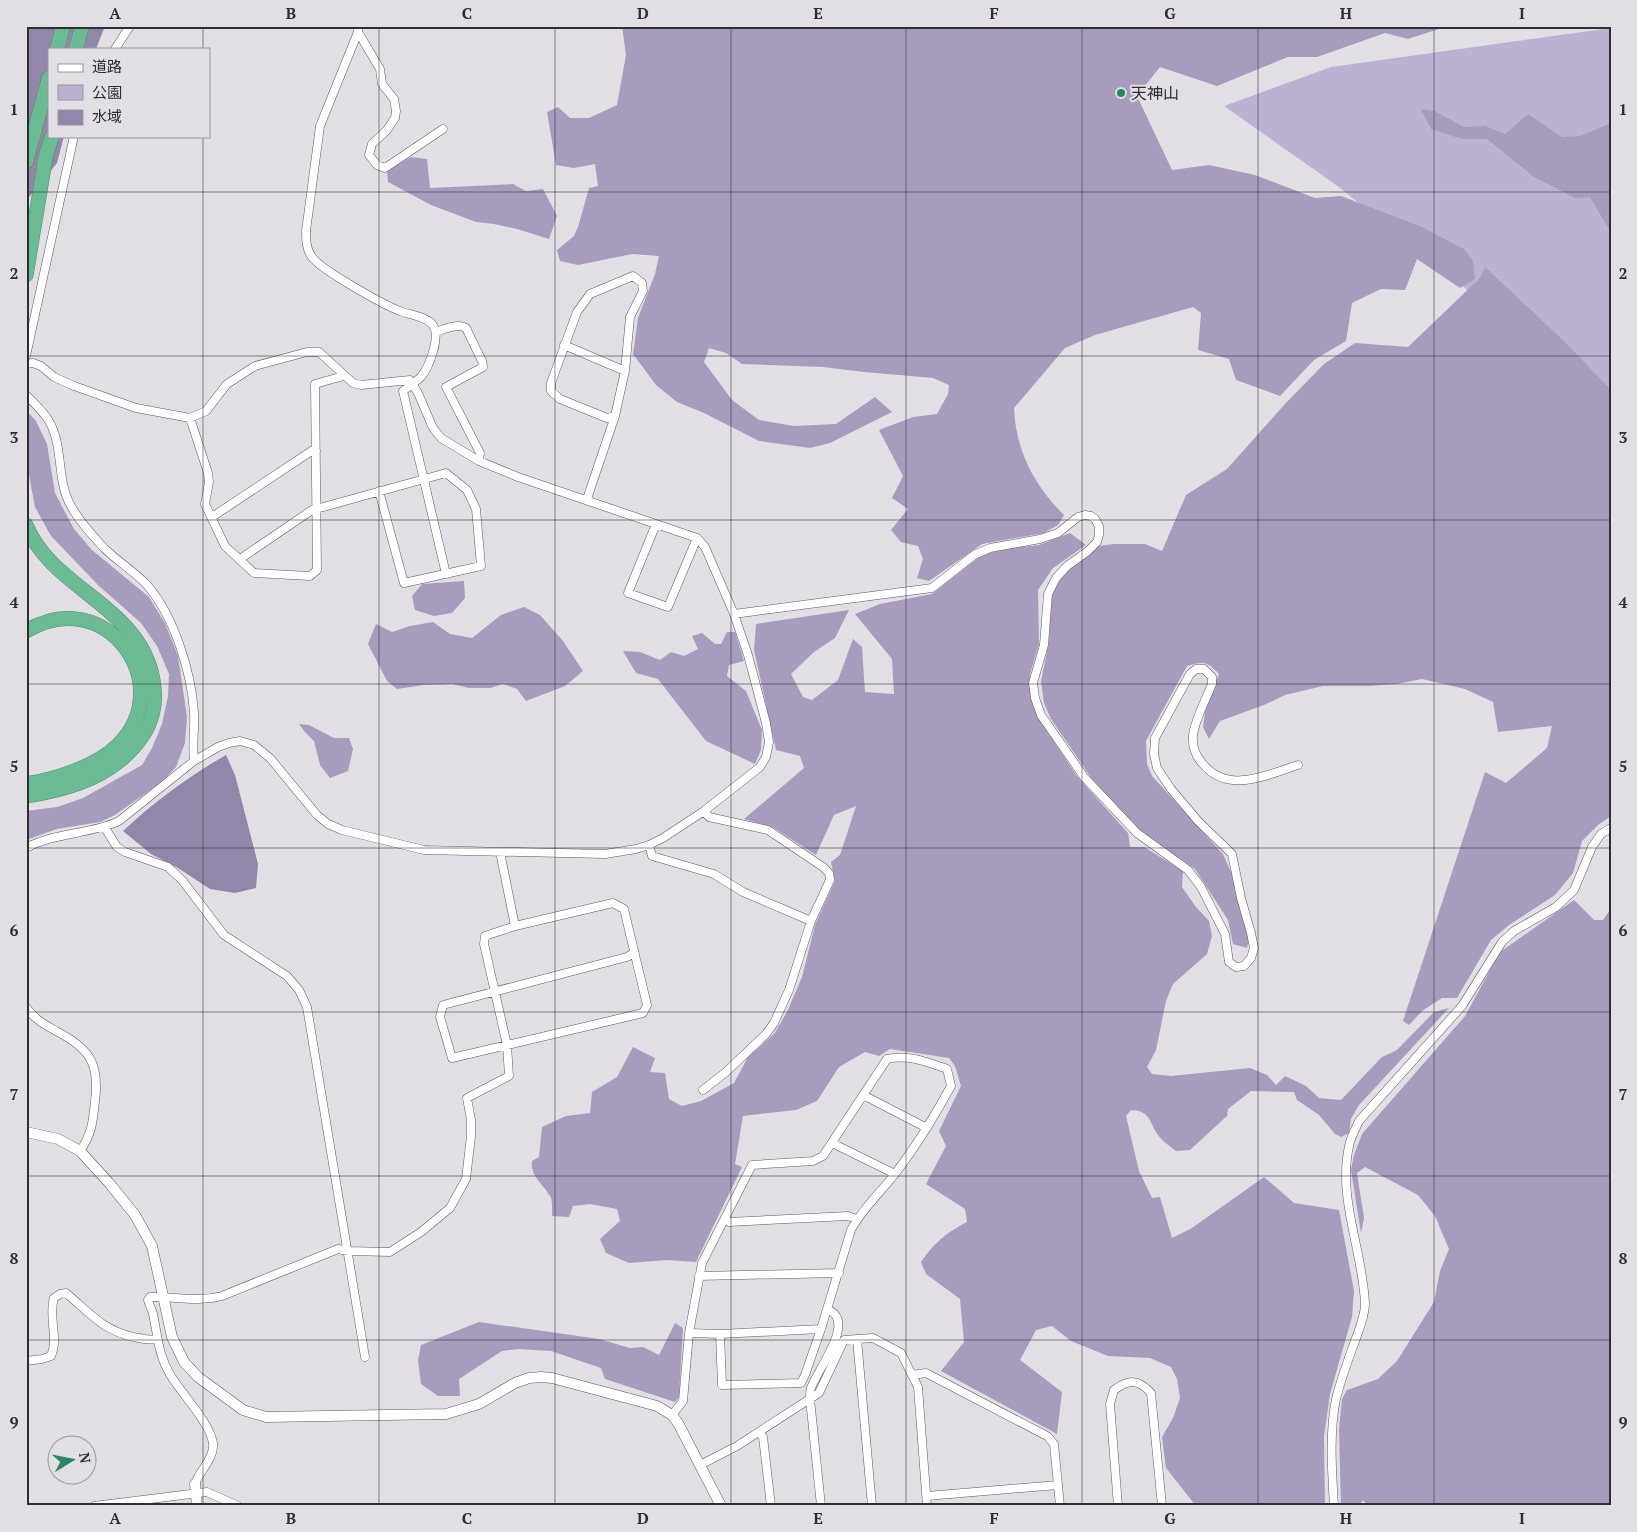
<svg xmlns="http://www.w3.org/2000/svg" width="1637" height="1532" font-family="'PT Serif','Noto Sans JP',serif">
<style>
.green{fill:#bdb1d2}
.forest{fill:#a89cbd}
.water{fill:#9387a9}
.lines{fill:none;stroke-linecap:round;stroke-linejoin:round}
.minor-casing{stroke:#5c5a5e;stroke-width:9}
.tertiary-casing{stroke:#5c5a5e;stroke-width:11}
.motorway-casing{stroke:#568a72;stroke-width:15}
.minor{stroke:#fff;stroke-width:8}
.tertiary{stroke:#fff;stroke-width:10}
.motorway{stroke:#6bbc95;stroke-width:14}
.grid{fill:none;stroke:#2f2e30;stroke-width:1;stroke-opacity:0.55}
.poi-dot{fill:#278861;stroke:#e1dfe4;stroke-width:2}
.labels{text-anchor:middle;dominant-baseline:central;stroke-width:4;stroke-linejoin:round;paint-order:stroke}
.poi-label{font-size:16px;fill:#2f2e30;stroke:#e1dfe4;text-anchor:start}
.neatline{fill:none;stroke:#2f2e30;stroke-width:2}
.grid-label{font-size:16px;text-anchor:middle;font-weight:bold;fill:#2f2e30}
</style>
<rect width="100%" height="100%" fill="#e1dfe4"/>
<path class="green" d="M1611 28V448L1573 375 1339 187 1224 106 1331 67Z"/>
<path class="forest" d="M622 26H1448L1408 39 1385 33 1317 57H1288L1217 86 1160 67 1137 96 1172 170 1209 165 1255 175 1315 198 1341 196 1422 227 1464 249 1473 261 1475 279 1460 288 1417 259 1405 290 1381 289 1352 303 1346 341 1314 360 1280 396 1236 380 1229 359 1198 350 1201 313 1193 307 1095 335 1065 348 1014 408C1016 451 1034 485 1064 515L1058 525 1044 533 982 544 929 581 917 578 923 559 918 546 901 542 891 530 908 509 892 498 903 476 879 430 913 417 937 414 948 394 949 385 933 378 864 372 823 367 742 364 726 353 709 348 704 362 732 400 759 420 794 426 836 424 875 397 892 412 830 443 810 448 759 441 704 413 677 402 656 385 633 354 638 318 655 274 659 256 632 254 578 265 560 261 557 250 574 236 578 227 589 188 598 186 595 164 574 168 556 165 547 112 558 107 570 118H589L617 105 626 55Z
M1421 109 1434 111 1464 127 1485 126 1505 134 1528 114 1562 137 1580 136 1611 123V233L1590 197 1575 198 1534 177 1487 139H1462L1431 129Z
M411 157 427 159 430 188 513 184 526 191 543 189 557 216 549 239 517 229 494 224 476 222 431 205 388 182 387 170Z
M1485 267 1566 343 1611 390V816L1598 825 1582 841 1573 873 1555 895 1509 925 1491 940 1457 998H1442L1422 1011 1409 1025 1403 1021 1485 772 1506 783 1547 748 1552 726 1498 732 1493 702 1465 689 1422 679 1397 684 1368 686H1323L1285 695 1264 705 1220 721 1209 739 1203 727 1206 706 1219 674C1207 661 1204 661 1187 666L1146 741 1147 764 1152 776 1223 854 1232 874 1249 939 1247 948 1233 944 1228 920 1195 869 1139 830 1096 785 1051 719 1044 703 1041 681 1049 642 1051 593 1071 565 1098 546 1114 544H1145L1162 551 1186 495 1227 469 1284 405 1324 364 1355 343 1408 347 1480 278Z
M26 410 36 421 47 444 55 493 74 529 92 550 149 597 165 623 178 656 187 717 185 743 176 767 163 781 115 815 100 822 57 829 26 840V811L57 807 83 798 142 765 152 748 162 724 168 696 169 674 157 646 141 623 98 585 51 536 35 507 26 459Z
M1070 533 1086 545 1053 568 1038 590 1039 644 1030 674V692L1034 708 1044 726 1076 775 1128 833 1130 847H1144L1183 871 1182 887 1196 907 1209 921 1212 936 1207 954 1173 984 1166 1001 1156 1050 1147 1067 1152 1074 1171 1076 1250 1068 1267 1075 1276 1085 1285 1076 1306 1086 1319 1098 1341 1100 1382 1057 1397 1050 1434 1012 1449 1008 1359 1105 1351 1119 1349 1133 1341 1137 1335 1134 1319 1115 1297 1100 1294 1092 1251 1091 1228 1109 1227 1116 1190 1150 1176 1151C1170 1146 1162 1141 1158 1135 1149 1122 1151 1111 1131 1110L1126 1116 1139 1171 1152 1198 1160 1197 1172 1238 1192 1228 1264 1177 1294 1203 1339 1210 1354 1291 1352 1317 1330 1394 1324 1436 1325 1506H1196L1166 1468 1162 1437 1173 1418 1180 1398 1177 1379 1171 1367 1150 1358 1108 1356 1071 1341 1052 1326 1036 1330 1020 1360 1062 1392 1057 1434 941 1371 964 1342 960 1299 926 1274 921 1262C934 1243 946 1233 967 1222L965 1209 926 1184 946 1146 939 1131 961 1086 955 1066 949 1058 890 1049 879 1056 865 1052 839 1067 817 1101 796 1110 743 1116 735 1164 742 1167 696 1262 667 1260 629 1263 606 1253 600 1239 620 1221 617 1209 590 1204 573 1206 569 1217 552 1216C552 1210 553 1201 550 1196 543 1184 530 1176 532 1161L539 1157 542 1127 566 1116 590 1113 592 1092 617 1077 633 1047 655 1058 650 1072 665 1073 669 1099 682 1106 701 1101 734 1083 748 1057 774 1034 787 1012 802 977 815 925 835 881 831 862 840 855 856 806 834 815 816 855 774 828 744 819 804 768 800 756 776 750 754 650 756 624 849 610 835 638 814 652 791 674 803 697 812 700 838 680 853 639 862 647 865 692 894 694 892 659 855 614 880 604 932 594 983 554 1011 548 1039 545Z
M464 581 465 598 452 613 434 616 415 610 412 596 422 584Z
M524 607 540 615 563 641 583 671 565 686 526 701 517 689 503 684 490 688H469L452 684 424 685 397 689 387 681 368 644 376 624 392 632 410 626 433 622 450 634 472 638 501 615Z
M727 632H735L744 661 729 665 727 676 746 691 762 730 761 750 755 764 706 741 658 679 636 673 623 651 640 652 660 660 671 652 684 656 698 649 692 636 702 633 715 644H721Z
M299 724 309 725 334 738H349L353 749 348 771 330 778 320 765 314 741 304 731Z
M1574 900 1594 920H1603L1611 908V1506H1368L1363 1500 1359 1506H1341L1339 1429 1342 1399 1347 1390 1378 1379 1397 1361 1434 1302 1440 1271 1449 1249 1435 1216 1418 1195 1365 1167 1357 1173 1364 1218 1361 1233 1351 1170 1354 1155 1362 1134 1465 1016 1500 952Z
M479 1322 599 1339 630 1348 643 1347 659 1355 675 1323 683 1328 679 1397 675 1402 605 1379 601 1368 551 1351 518 1349 502 1351 459 1379 460 1396H438L421 1384 418 1360 421 1345Z"/>
<path class="water" d="M26 26H105L96 49H49V136H64L57 163 26 201Z
M226 755 235 775 258 864 256 888 235 893 210 889 178 868 151 854 123 831C154 802 189 776 226 755Z"/>
<g class="lines">
<g class="minor-casing">
<path id="minor" d="M358 26V32L320 126 306 231C306 240 306 249 312 257 321 270 384 305 400 311 409 315 425 316 432 324 442 335 429 367 421 377 415 382 409 387 403 391L446 574
M358 32 380 69 382 84 394 99 396 111 395 118 387 130 372 144 369 155 377 165 385 168 443 129
M115 49 130 26
M436 332C445 329 457 323 466 328L482 361 483 367 446 387 480 453 479 461
M564 345 625 371
M26 356 74 136
M26 364 33 363 41 366 54 377 74 386 136 408 190 418 206 411 227 384 255 366 307 352H319L353 383 361 385 410 380 418 393 433 428 441 438 479 461 518 477 697 538 705 547 734 614 748 655 766 723 769 742 766 757 760 767 704 811 663 838 649 845 636 849 605 854 424 850 342 830 328 824 317 815 270 758 254 745 240 741 229 743 218 747 194 761 119 821C89 835 55 832 26 848
M26 395C34 403 43 411 49 421 64 447 56 480 71 506 79 521 92 535 104 548 117 561 134 571 147 585 174 616 191 671 194 712 195 728 192 745 194 761
M190 418 208 473 209 482 205 504 225 546 254 573 310 576 317 570 315 384 340 377 343 374
M587 499 615 416 625 371 630 317 643 291 642 283 633 276 590 294 577 312 551 383V391L560 399 607 418 615 416
M212 517 313 450 316 451
M656 524 628 593 668 607 697 538
M240 559 312 510 316 509 446 473 467 490 476 509 481 566 404 583 379 491
M734 614 932 588 974 555 990 548 1040 539 1058 533 1078 517 1085 515 1091 516 1095 519 1099 526V535L1097 542 1088 551 1067 566 1056 578 1048 594 1044 645 1033 683 1035 698 1041 715 1084 777 1137 833 1188 870 1201 887 1225 934 1229 962 1236 967 1244 966 1251 958 1254 948 1251 933 1241 898 1232 854 1198 821 1171 789 1157 768 1154 754 1155 738 1190 674 1196 669H1204L1212 677V684C1206 699 1195 720 1193 735 1192 746 1195 755 1202 763 1228 795 1266 775 1298 765
M105 828 117 847 125 852 168 867 182 880 224 935 287 976 299 990 307 1007 365 1357
M649 845 652 856 714 874 743 892 811 921
M515 926 613 903 624 909 647 1005 643 1013 452 1058 440 1017 443 1005 627 957 634 953
M26 1007C34 1019 44 1024 56 1031 89 1048 100 1063 95 1101 93 1121 92 1134 80 1151
M703 1090 726 1072 766 1034 774 1023 789 990 811 921 830 880 829 873 823 867 768 830 709 817 704 811
M863 1095 927 1128
M832 1143 895 1174
M725 1219 729 1222 848 1216 856 1219
M699 1276 839 1273
M689 1333 720 1334 821 1329
M857 1339 872 1506
M26 1361 42 1359 51 1356C59 1339 48 1317 54 1298L60 1294 66 1293C90 1313 101 1329 133 1337 141 1338 148 1341 156 1339
M912 1375 926 1373 1047 1436 1054 1444 1060 1506
M672 1415 683 1401 689 1333 702 1263 752 1165 813 1161 823 1156 887 1059C908 1054 927 1062 947 1069L951 1086C934 1117 916 1147 894 1175 880 1193 862 1209 851 1230L821 1329 805 1375 801 1383 722 1385 720 1334
M759 1432 763 1437 771 1506
M700 1465 737 1446 819 1393 844 1340 873 1338 901 1353 918 1387 927 1506
M195 1484C199 1471 215 1458 213 1443 210 1423 182 1394 171 1376 158 1355 158 1337 153 1314 152 1309 149 1305 148 1300L150 1297H154C177 1297 199 1302 222 1296L338 1249 348 1251 390 1252 421 1232 450 1208 466 1179 471 1136V1120L467 1098 509 1076 507 1045 484 944 485 936 515 926 500 852
M927 1496 1058 1485
M94 1506 207 1492 238 1506
M821 1506 810 1399C810 1396 810 1391 811 1388 817 1371 847 1333 836 1316 834 1312 831 1311 827 1309
M1118 1506 1110 1404 1114 1390C1128 1380 1138 1378 1151 1393L1162 1506
M1334 1506C1332 1471 1329 1434 1336 1399 1341 1379 1348 1360 1355 1341 1359 1330 1365 1316 1365 1304 1363 1250 1336 1196 1350 1142 1352 1135 1356 1128 1359 1121L1462 1006 1502 942 1514 931 1556 907 1574 890 1592 847 1601 834 1611 828"/>
</g>
<g class="tertiary-casing">
<path id="tertiary" d="M26 1132 58 1139 80 1151 110 1184 135 1215 152 1246 172 1337 184 1362 198 1377 243 1410 266 1417 446 1414 479 1404 515 1383 529 1378 541 1377 552 1378 657 1406 672 1415 678 1423 721 1506
M195 1484 197 1506"/>
</g>
<g class="motorway-casing">
<path id="motorway" d="M57 49 63 26
M76 49 82 26
M26 162 49 78
M44 162 52 136
M26 275 46 155
M26 525C53 592 147 607 154 688 156 704 152 722 143 735 117 775 71 789 26 796
M26 631C106 583 178 684 119 744 98 766 56 779 26 784"/>
</g>
<use href="#minor" class="minor"/>
<use href="#tertiary" class="tertiary"/>
<use href="#motorway" class="motorway"/>
</g>
<path class="grid" d="M203 26V49M379 26V1506M555 26V1506M731 26V1506M906 26V1506M1082 26V1506M1258 26V1506M1434 26V1506M203 136V1506M26 192H1611M26 356H1611M26 520H1611M26 684H1611M26 848H1611M26 1012H1611M26 1176H1611M26 1340H1611"/>
<circle class="poi-dot" cx="1121" cy="93" r="5"/>
<g class="labels">
<g class="poi-label">
<text x="1131" y="93">天神山</text>
</g>
</g>
<rect width="1637" height="1532" fill="none" stroke="#e1dfe4" stroke-width="55"/>
<rect x="48" y="48" width="162" height="90" fill="#e1dfe4" stroke="#9a989c"/>
<rect x="58" y="64" width="25" height="8" fill="#ffffff" stroke="#9a989c"/>
<text x="92" y="72" font-size="15" fill="#2f2e30">道路</text>
<rect x="58" y="85" width="25" height="15" fill="#bdb1d2" stroke="#9a989c"/>
<text x="92" y="98" font-size="15" fill="#2f2e30">公園</text>
<rect x="58" y="110" width="25" height="15" fill="#9387a9" stroke="#9a989c"/>
<text x="92" y="122" font-size="15" fill="#2f2e30">水域</text>
<g transform="translate(72 1460) rotate(80)"><circle r="24" fill="#e1dfe4" stroke="#9a989c"/>
<path d="M0-4L9 19L0 12L-9 19Z" fill="#278861"/>
<text y="-8" font-size="14" font-weight="bold" text-anchor="middle" fill="#2f2e30">N</text>
</g>
<rect x="28" y="28" width="1582" height="1476" class="neatline"/>
<g class="grid-label">
<text x="115" y="19">A</text>
<text x="291" y="19">B</text>
<text x="467" y="19">C</text>
<text x="643" y="19">D</text>
<text x="818" y="19">E</text>
<text x="994" y="19">F</text>
<text x="1170" y="19">G</text>
<text x="1346" y="19">H</text>
<text x="1522" y="19">I</text>
<text x="14" y="115">1</text>
<text x="1623" y="115">1</text>
<text x="14" y="279">2</text>
<text x="1623" y="279">2</text>
<text x="14" y="443">3</text>
<text x="1623" y="443">3</text>
<text x="14" y="608">4</text>
<text x="1623" y="608">4</text>
<text x="14" y="772">5</text>
<text x="1623" y="772">5</text>
<text x="14" y="936">6</text>
<text x="1623" y="936">6</text>
<text x="14" y="1100">7</text>
<text x="1623" y="1100">7</text>
<text x="14" y="1264">8</text>
<text x="1623" y="1264">8</text>
<text x="14" y="1428">9</text>
<text x="1623" y="1428">9</text>
<text x="115" y="1524">A</text>
<text x="291" y="1524">B</text>
<text x="467" y="1524">C</text>
<text x="643" y="1524">D</text>
<text x="818" y="1524">E</text>
<text x="994" y="1524">F</text>
<text x="1170" y="1524">G</text>
<text x="1346" y="1524">H</text>
<text x="1522" y="1524">I</text>
</g>
</svg>
